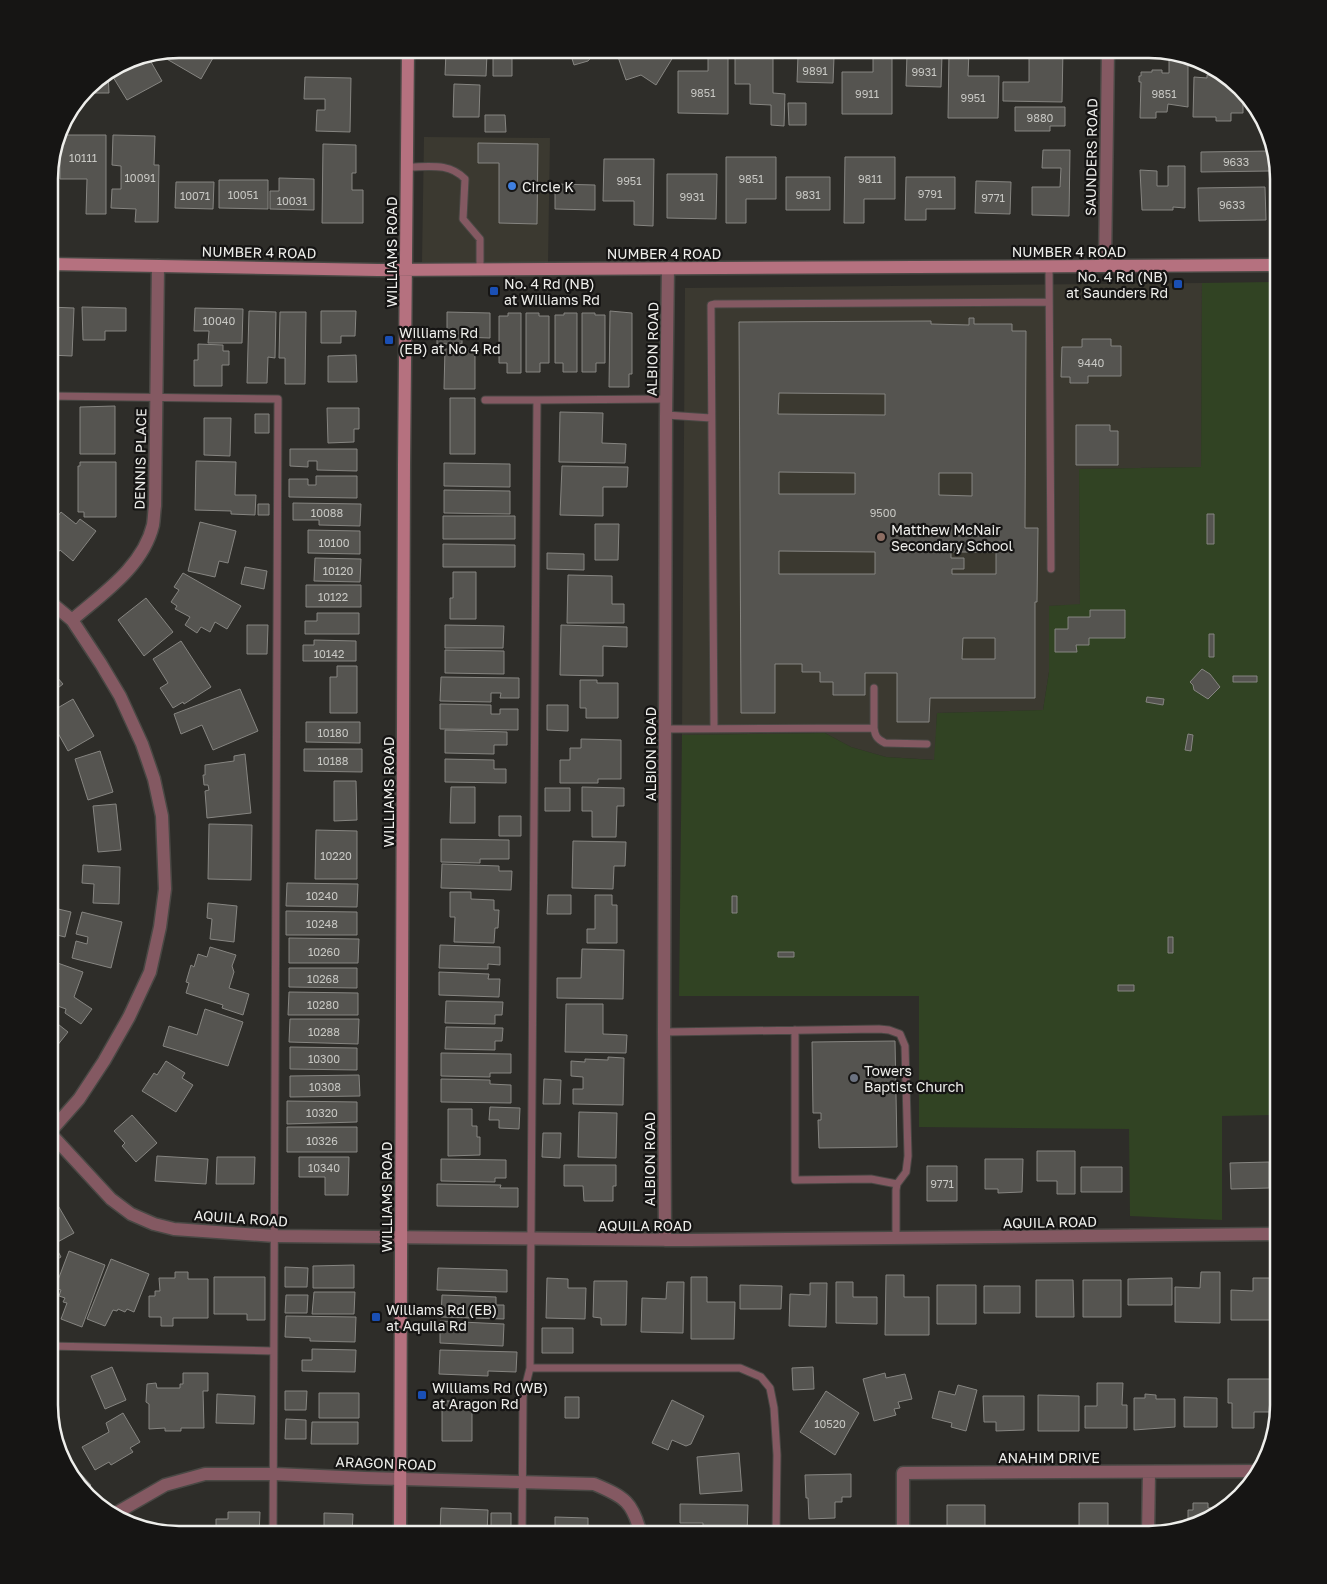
<svg xmlns="http://www.w3.org/2000/svg" width="1327" height="1584" font-family="'Golos Text',sans-serif">
<style>
.built{fill:#3b3930}
.green{fill:#314323}
.building{fill:#555450;stroke:#868581;fill-rule:evenodd}
.lines{fill:none;stroke-linecap:round;stroke-linejoin:round}
.lane-casing{stroke:#494844;stroke-width:9}
.street-casing{stroke:#494844;stroke-width:15}
.secondary-casing{stroke:#494844;stroke-width:15}
.lane{stroke:#845962;stroke-width:7}
.street{stroke:#845962;stroke-width:12}
.secondary{stroke:#b5717f;stroke-width:12}
.shop-dot{fill:#3f7fe0;stroke:#161514;stroke-width:2}
.transit-dot{fill:#1a4fb4;stroke:#161514;stroke-width:2}
.education-dot{fill:#8d6e63;stroke:#161514;stroke-width:2}
.worship-dot{fill:#6b7280;stroke:#161514;stroke-width:2}
.labels{text-anchor:middle;dominant-baseline:central;stroke-width:4.5;stroke-linejoin:round;paint-order:stroke}
.number-label{font-size:11px;fill:#c8c8c4}
.street-label{font-size:14px;fill:#eeeeeb;stroke:#161514}
.poi-label{font-size:14px;fill:#eeeeeb;stroke:#161514;text-anchor:start}
.rim{fill:none;stroke:#eeeeeb;stroke-width:2.5}
</style>
<rect width="100%" height="100%" fill="#2e2d29"/>
<path class="built" d="M424 137 550 138 548 263 422 262Z
M1202 283 1201 467 1079 469 1080 605 1049 606V672L1043 710 937 713 935 760 886 757 851 747 825 733 682 735 685 288Z"/>
<path class="green" d="M1278 282V1115L1222 1116V1220L1130 1216 1129 1129 919 1127V996H679L682 735 825 733 851 747 886 757 934 760 937 713 1043 710 1049 672V606L1080 604 1079 469 1201 467 1202 283Z"/>
<path class="building" d="M179 49H198L213 58 201 79 165 58 169 51Z
M569 49H599L588 61 574 65Z
M620 49H678L656 85 641 75 626 80 617 54Z
M708 49H728V114L678 113V71H708Z
M873 49H892V114H842V72H873Z
M1029 49H1063L1062 102 1003 101V82H1029Z
M446 52 487 54 486 76 445 75Z
M949 52H969L968 76H999L998 118H948Z
M907 54 942 55 941 87 906 86Z
M1169 54 1188 59V107L1168 104 1167 112H1156V118H1140L1141 82H1139V76H1141V72H1152V70H1162V73H1169Z
M147 55 162 81 127 100 113 77 118 74 116 70 132 58Z
M735 55 773 56V93L785 94 784 126 771 125V105L750 104V84H735Z
M798 56 834 57 833 83 797 82Z
M493 58H512V76H493Z
M108 72 109 93H83L93 81Z
M1207 75H1217V78L1226 79 1243 94V113H1231V121H1216V117H1193L1194 77 1207 78Z
M305 77 351 78 350 132 316 131 317 110H325V99H304Z
M454 84 480 85 479 117H453Z
M788 103H806V125H789Z
M1015 107H1065V126H1050V131H1015Z
M485 115H505L506 132H485Z
M60 135H106V214H86L87 179H60Z
M113 135 155 136 154 165H159L158 222H135L136 209 111 208 112 189H121V166L112 165Z
M478 143 538 144 537 224 499 223V163H478Z
M323 144 356 145V173H352V190H363V223H322Z
M1043 150H1070L1069 216 1032 215V187H1060L1061 168H1042Z
M1270 151V171L1201 172V152Z
M53 155 52 184H49V170Z
M726 157H776V199H746V223H726Z
M845 157H895V199H864V223H844Z
M604 159H654L653 226 634 225V201H603Z
M1168 166H1185V208L1173 207V210H1142L1140 170 1157 171V186H1168Z
M667 174H717L716 219 667 218Z
M786 177H830V210H786Z
M906 177H955V209H926V220H905Z
M279 178 314 179V210L270 209V191H279Z
M219 180H268V209L219 208Z
M976 181 1011 182 1010 214 975 213Z
M176 182H214L213 209 175 208Z
M555 184 595 185V210L555 209Z
M1265 187 1266 220 1199 221 1198 188Z
M49 307 74 308 72 356 49 355Z
M82 307 126 308V331H105V340H83Z
M195 308 243 309 242 343H208L209 331H194Z
M249 311 276 312 275 358 268 357 267 383H247Z
M321 311H356L355 336H341V343H321Z
M610 311 632 313V374H629V387H609Z
M280 312H306L305 384H285V358H279Z
M447 312 490 313V338L462 337V344H437V332H447Z
M508 313H521V373H507V363H499V316H508Z
M526 313H539V316H549V363H540V372H526Z
M564 313H577V372H563V363H555V315H564Z
M582 313H595V315H605V363H596V372H582Z
M969 318H974V324H1012V331H1026L1025 528H1038L1037 602H1035V698H930L929 722H897V673H865V695H833V682H820V672H802V664H775V713H741L739 322 931 321V324L969 325ZM779 393 885 394V415L778 414ZM779 472 855 473V494H779ZM939 473H972V496L939 495ZM779 551 875 552V574H779ZM951 552H996V574H952V569H964V558H951ZM963 638H995V659H962Z
M1082 339H1111V346H1121V376H1088V383H1070V377H1061L1062 347H1082Z
M198 344 223 345V351H229V365H222V386H194V360H198Z
M445 349H475V389H444Z
M356 355 357 382H328V356Z
M450 398H475V454H450Z
M115 406V454H80V407Z
M327 408H359V429H354V442L328 443Z
M560 412 603 413 602 443 626 444 625 463 559 462Z
M255 414H269V433H255Z
M204 418H231L230 456 204 455Z
M1076 425H1110V431H1118V465H1076Z
M290 449H357V471L317 470V461H308V467L290 466Z
M196 461 236 462 235 495H256L255 515 231 514V511L195 510Z
M80 462H116V517H84V512H78V466H80Z
M444 463 510 464V487L444 486Z
M562 466 628 467 627 487H603V516L560 515Z
M316 476H357V498L289 497V479H308V485H316Z
M444 490 510 491V514L444 513Z
M293 503 361 504 360 526 319 525V520H293Z
M258 504H269V515H258Z
M61 512 76 524 80 519 96 531 73 561 60 550 50 563 49 528Z
M1207 514H1214V544H1207Z
M443 516H515V539H443Z
M200 522 236 531 228 563 219 561 215 577 188 571Z
M595 524H619L618 560H595Z
M308 530 360 531V554L308 553Z
M443 544 515 545V567H443Z
M547 553 584 554V570L547 569Z
M315 558 361 559 360 582 314 581Z
M245 567 267 571 264 589 241 584Z
M453 572H476V619H450V598H453Z
M183 573 241 606 227 629 215 622 210 632 201 627 197 633 185 625 190 617 175 609 177 606 171 602 179 590 174 587Z
M568 575 612 576V604H624V623H567Z
M306 585H361V607H306Z
M146 598 173 632 144 656 118 620Z
M1090 610H1125V638H1089V645H1076L1077 652H1055V629H1068V617H1090Z
M317 613H359V634H305V621H317Z
M247 625H268L267 654H247Z
M445 625 504 626 503 648H445Z
M561 625 627 627V647L603 646V676L560 675Z
M1209 634H1214V657H1209Z
M314 640 356 641V661H303V645H314Z
M181 641 211 687 184 704 183 702 173 708 160 688 168 683 153 659Z
M445 650 504 651V674L445 673Z
M337 666H357V713H330V677H337Z
M50 669 63 684 49 695V670Z
M1202 669 1210 674 1220 687 1208 699 1194 690 1193 685 1190 682Z
M1233 676H1257V682H1233Z
M441 677 519 678V698H500L501 693H491V702L440 701Z
M580 680H597V683H618V718H586V708H580Z
M240 689 258 731 213 750 202 725 181 734 174 714Z
M1147 697 1164 699 1163 705 1146 702Z
M73 699 94 736 68 751 49 717V713Z
M440 704 491 705V714H500V709H518V730L440 729Z
M547 705H568V731L547 730Z
M306 722H360V743L306 742Z
M445 730 507 732V745H494V754L445 753Z
M1188 734 1193 735 1191 751 1185 750Z
M581 739 621 740V779H598V783H560V760H570V748H581Z
M304 749H362V772L304 771Z
M100 751 113 792 88 800 75 759Z
M245 754 251 813 207 818 205 791 209 790 208 785H204L203 775H205V765L234 761V756Z
M445 759 494 760V769H506V783L445 782Z
M334 781H356L357 820 334 821Z
M451 787H475V823H450Z
M582 787 624 788V806H617L616 837H592V811H582Z
M545 788H570V811H545Z
M116 804 121 850 98 852 93 806Z
M499 816H521V836H499Z
M209 824 252 825 251 880 208 879Z
M316 830 357 831V879H315Z
M441 839 509 840V859H480V863L441 862Z
M573 841 626 842 625 866H614L613 889 572 888Z
M442 864 499 866V871H512L511 890 441 888Z
M83 865 120 867 119 904 93 903 94 884 82 883Z
M287 883 358 884 357 907 286 906Z
M450 892H471V899L494 900V910H499L498 928H495L494 943 454 942 455 917H450Z
M548 895H571V914H547Z
M595 895H612V905H617V943H587V929H595Z
M732 896H737V913H732Z
M208 903 237 906 234 942 210 939 212 919 207 918Z
M54 908 71 912 65 937 49 933Z
M286 911 357 912V935H286Z
M82 912 122 922 111 968 72 958 76 941 87 944 88 937 76 934Z
M1168 937H1173V953H1168Z
M289 938 359 939 358 963H289Z
M440 945 500 947V965L488 964V969L439 968Z
M210 947 236 955 232 966 234 972 229 988 249 994 243 1015 222 1008 223 1005 186 993 189 983 186 982 191 965 194 967 198 954 207 957Z
M582 949 624 950 623 999 557 998V978H581Z
M778 952H794V957H778Z
M52 961 83 972 74 997 92 1009 81 1024 65 1013 66 1009 49 1003V969Z
M289 968H357V988L289 987Z
M439 972 489 974 488 979H500L499 997 439 995Z
M1118 985H1134V991H1118Z
M289 992 358 993V1015H288Z
M446 1001 503 1002 502 1015H495V1024L445 1023Z
M566 1004H603V1034L627 1035 626 1053 565 1052Z
M205 1009 243 1022 228 1066 163 1046 169 1026 197 1035Z
M49 1017 68 1032 49 1056Z
M290 1019H359L358 1044 289 1042Z
M446 1027 503 1028 502 1041H495V1050L445 1049Z
M895 1041 897 1147 819 1148 818 1120H821V1113H813L812 1042Z
M290 1047 357 1048V1070L290 1069Z
M441 1053 511 1054V1073H490V1077L441 1076Z
M608 1057 624 1058 623 1105 573 1104V1089H583V1077L571 1076V1061L585 1062V1059L608 1060Z
M166 1061 185 1073 182 1078 193 1085 176 1112 142 1091 154 1073 157 1075Z
M359 1075 360 1096 290 1097V1076Z
M441 1079 490 1080V1084L511 1085V1103L441 1102Z
M544 1079 561 1080 560 1104H543Z
M287 1101 357 1102V1122L287 1124Z
M490 1107 520 1108 519 1129 499 1128V1120H489Z
M448 1109H472V1126H477V1137H480V1155L448 1156Z
M579 1112 617 1113 616 1158 578 1157Z
M132 1115 157 1143 136 1162 122 1146 125 1143 114 1131Z
M287 1127H357V1152H287Z
M543 1133H561L560 1158 542 1157Z
M1037 1151H1075V1194H1057V1181H1037Z
M157 1156 208 1159 206 1184 155 1181Z
M217 1157H255L254 1184H216Z
M299 1157H349L348 1195H325V1177H299Z
M441 1159 506 1160V1178H495V1182L441 1181Z
M985 1159H1023L1022 1192 998 1193V1189H985Z
M1269 1162V1188L1231 1189 1230 1163Z
M564 1165H616V1186H613V1201H584L583 1186H564Z
M927 1166H957V1201H927Z
M1081 1167H1122V1192H1081Z
M437 1184 501 1185 500 1188H518V1207L437 1206Z
M49 1190 74 1233 54 1244 61 1257 49 1264Z
M69 1251 105 1265 82 1327 61 1319 67 1303 63 1302 65 1298 59 1296 61 1290 55 1288Z
M111 1259 149 1274 134 1312 127 1309 125 1312 118 1309 117 1311 113 1310 105 1326 87 1319Z
M354 1265V1288H313V1266Z
M285 1267 308 1268 307 1287H285Z
M438 1268 507 1270V1292L437 1290Z
M175 1272H188V1279H208V1318H173V1326H161V1317H149V1296H155V1291H160L159 1278H175Z
M1201 1272H1220V1323L1175 1322V1287L1200 1288Z
M886 1275H904V1297H929V1335H885Z
M214 1277H265V1320H247V1314H214Z
M691 1277H707V1302H735L734 1339H691Z
M547 1278 568 1279V1288H586L585 1319 546 1318Z
M1172 1278V1305H1128V1279Z
M1253 1278H1272L1271 1320H1231V1290L1253 1291Z
M1036 1280H1073L1074 1317H1036Z
M1083 1280H1121V1317H1083Z
M594 1281H627L626 1325H601V1318L593 1317Z
M667 1282H684L683 1333 641 1332 642 1298 666 1299Z
M836 1282H853V1297H877V1324L836 1323Z
M810 1283H827L826 1327 789 1326 790 1294 810 1295Z
M740 1285 782 1286 781 1309H740Z
M937 1285H976V1324H937Z
M984 1286H1020V1313H984Z
M314 1292H355L354 1314H312Z
M286 1295H308L307 1313H285Z
M442 1295 496 1297V1305H504V1319L441 1317Z
M286 1316 356 1317 355 1342 310 1341V1338L285 1337Z
M440 1321 504 1324 503 1346 440 1343Z
M542 1328H573V1353H542Z
M312 1349 356 1350 355 1372 302 1371V1360H312Z
M440 1350 517 1352 516 1372 488 1371V1376L439 1374Z
M112 1367 126 1400 105 1409 91 1376Z
M813 1367 814 1389 793 1390 792 1368Z
M183 1373H208V1391H203L204 1428H181V1431H165V1428L149 1429V1404L146 1402 147 1384 156 1383 157 1388H180V1384H183Z
M885 1373 886 1378 905 1374 912 1399 898 1402 900 1408 894 1409 896 1415 874 1421 863 1379Z
M1228 1379H1271V1412H1254V1428H1232V1403H1228Z
M1097 1383H1123L1122 1405H1127V1428H1085V1406H1097Z
M958 1385 977 1390 966 1431 951 1427 952 1423 932 1418 939 1391 955 1395Z
M285 1391H307L306 1410H285Z
M826 1391 859 1413 835 1455 800 1432Z
M319 1393H359V1418H319Z
M217 1394 255 1396 254 1424 216 1423Z
M1145 1394 1156 1395V1399H1175V1427L1134 1430V1398H1145Z
M1038 1395 1079 1396V1431H1038Z
M983 1396H1024V1430L996 1431V1422H984Z
M565 1397H579V1418H565Z
M1184 1397 1217 1398V1427H1184Z
M672 1400 704 1416 691 1444 686 1446 672 1440 668 1450 652 1443Z
M442 1401H472V1441H442Z
M123 1413 140 1442 130 1448 133 1452 111 1465 109 1462 95 1470 82 1447 109 1432 106 1423Z
M286 1419 306 1420V1439H285Z
M312 1422H358V1444H311Z
M739 1453 742 1491 700 1494 697 1457Z
M66 1458 91 1485 85 1491 71 1478 65 1459Z
M851 1474V1497H842V1502H835V1518L809 1519 808 1498H806L805 1475Z
M1079 1503H1108V1535H1079Z
M1193 1503H1208V1508H1220V1513L1188 1523V1510H1193Z
M680 1504 748 1505 747 1535H703V1523H680Z
M947 1505H985V1535H947Z
M441 1508 488 1510 487 1534 440 1533Z
M228 1512H260L259 1535H216V1519H228Z
M324 1513 353 1514 352 1535H324Z
M491 1513H511V1533L491 1532Z
M555 1517 588 1518V1531H595V1535H552V1528H555Z
M199 1526 203 1535H178Z
M842 1526H859V1532H862V1535H818V1531H842Z"/>
<g class="lines">
<g class="lane-casing">
<path id="lane" d="M406 167C428 167 449 162 465 179L463 219 480 239V270
M1049 266 1051 569
M49 396 278 399 273 1535
M485 400H537
M666 415 711 418
M874 688V728
M714 728 711 305 715 304 1049 302
M666 729 874 728C875 736 877 739 885 743L927 744
M795 1030V1180L871 1179 897 1184
M664 1032 879 1029 889 1030 900 1034 905 1046 908 1156 906 1172 897 1184 896 1190V1239
M49 1346 273 1351
M530 1368H740L761 1377 770 1388 774 1408 777 1455 776 1535
M522 1535 523 1396 530 1368 537 400 667 399"/>
</g>
<g class="street-casing">
<path id="street" d="M1105 266 1108 49
M72 620C102 594 143 567 153 525 154 519 154 512 155 506L158 266
M49 1132 111 1199 131 1214 154 1224 174 1229 275 1236 690 1240 1278 1234
M49 1133 79 1099 104 1061 129 1017 150 972 160 927 165 889 162 816 154 779 142 744 120 696 101 664 72 620 49 601
M665 1240 664 1032 666 415 668 268
M113 1517 118 1512 165 1485 205 1474H274L365 1478 594 1484C625 1497 633 1502 641 1535
M903 1535V1473L1258 1471
M1148 1535 1149 1472"/>
</g>
<g class="secondary-casing">
<path id="secondary" d="M49 264 378 270 1278 265
M400 1535 404 465 408 49"/>
</g>
<use href="#lane" class="lane"/>
<use href="#street" class="street"/>
<use href="#secondary" class="secondary"/>
</g>
<circle class="shop-dot" cx="512" cy="186" r="5"/>
<g class="transit-dot">
<rect x="1173" y="279" width="10" height="10" rx="2.5"/>
<rect x="489" y="286" width="10" height="10" rx="2.5"/>
<rect x="384" y="335" width="10" height="10" rx="2.5"/>
<rect x="371" y="1312" width="10" height="10" rx="2.5"/>
<rect x="417" y="1390" width="10" height="10" rx="2.5"/>
</g>
<circle class="education-dot" cx="881" cy="537" r="5"/>
<circle class="worship-dot" cx="854" cy="1078" r="5"/>
<g class="labels">
<g class="number-label">
<text x="815" y="70">9891</text>
<text x="924" y="71">9931</text>
<text x="703" y="92">9851</text>
<text x="867" y="93">9911</text>
<text x="1164" y="93">9851</text>
<text x="973" y="97">9951</text>
<text x="1040" y="117">9880</text>
<text x="83" y="157">10111</text>
<text x="1236" y="161">9633</text>
<text x="140" y="177">10091</text>
<text x="751" y="178">9851</text>
<text x="870" y="178">9811</text>
<text x="629" y="180">9951</text>
<text x="930" y="193">9791</text>
<text x="243" y="194">10051</text>
<text x="808" y="194">9831</text>
<text x="195" y="195">10071</text>
<text x="692" y="196">9931</text>
<text x="993" y="197">9771</text>
<text x="292" y="200">10031</text>
<text x="1232" y="204">9633</text>
<text x="219" y="320">10040</text>
<text x="1091" y="362">9440</text>
<text x="327" y="512">10088</text>
<text x="883" y="512">9500</text>
<text x="334" y="542">10100</text>
<text x="338" y="570">10120</text>
<text x="333" y="596">10122</text>
<text x="329" y="653">10142</text>
<text x="333" y="732">10180</text>
<text x="333" y="760">10188</text>
<text x="336" y="855">10220</text>
<text x="322" y="895">10240</text>
<text x="322" y="923">10248</text>
<text x="324" y="951">10260</text>
<text x="323" y="978">10268</text>
<text x="323" y="1004">10280</text>
<text x="324" y="1031">10288</text>
<text x="324" y="1058">10300</text>
<text x="325" y="1086">10308</text>
<text x="322" y="1112">10320</text>
<text x="322" y="1140">10326</text>
<text x="324" y="1167">10340</text>
<text x="942" y="1183">9771</text>
<text x="830" y="1423">10520</text>
</g>
<g class="street-label">
<text transform="translate(1091 157) rotate(-89)">SAUNDERS ROAD</text>
<text x="1069" y="251">NUMBER 4 ROAD</text>
<text transform="translate(259 252) rotate(1)">NUMBER 4 ROAD</text>
<text transform="translate(391 252) rotate(-90)">WILLIAMS ROAD</text>
<text x="664" y="253">NUMBER 4 ROAD</text>
<text transform="translate(652 349) rotate(-89)">ALBION ROAD</text>
<text transform="translate(140 459) rotate(-89)">DENNIS PLACE</text>
<text transform="translate(650 754) rotate(-90)">ALBION ROAD</text>
<text transform="translate(388 792) rotate(-90)">WILLIAMS ROAD</text>
<text transform="translate(649 1159) rotate(-90)">ALBION ROAD</text>
<text transform="translate(386 1197) rotate(-90)">WILLIAMS ROAD</text>
<text transform="translate(241 1218) rotate(4)">AQUILA ROAD</text>
<text transform="translate(1050 1222) rotate(-1)">AQUILA ROAD</text>
<text x="645" y="1225">AQUILA ROAD</text>
<text x="1049" y="1457">ANAHIM DRIVE</text>
<text transform="translate(386 1463) rotate(2)">ARAGON ROAD</text>
</g>
<g class="poi-label">
<text x="522" y="186">Circle K</text>
<text x="1168" y="276" text-anchor="end">No. 4 Rd (NB)<tspan x="1168" dy="16">at Saunders Rd</tspan></text>
<text x="504" y="283">No. 4 Rd (NB)<tspan x="504" dy="16">at Williams Rd</tspan></text>
<text x="399" y="332">Williams Rd<tspan x="399" dy="16">(EB) at No 4 Rd</tspan></text>
<text x="891" y="529">Matthew McNair<tspan x="891" dy="16">Secondary School</tspan></text>
<text x="864" y="1070">Towers<tspan x="864" dy="16">Baptist Church</tspan></text>
<text x="386" y="1309">Williams Rd (EB)<tspan x="386" dy="16">at Aquila Rd</tspan></text>
<text x="432" y="1387">Williams Rd (WB)<tspan x="432" dy="16">at Aragon Rd</tspan></text>
</g>
</g>
<path d="M0 0H1327V1584H0ZM179 58H1149A121 121 0 0 1 1270 179V1405A121 121 0 0 1 1149 1526H179A121 121 0 0 1 58 1405V179A121 121 0 0 1 179 58Z" fill="#161514" fill-rule="evenodd"/>
<path class="rim" d="M179 58H1149A121 121 0 0 1 1270 179V1405A121 121 0 0 1 1149 1526H179A121 121 0 0 1 58 1405V179A121 121 0 0 1 179 58Z"/>
</svg>
